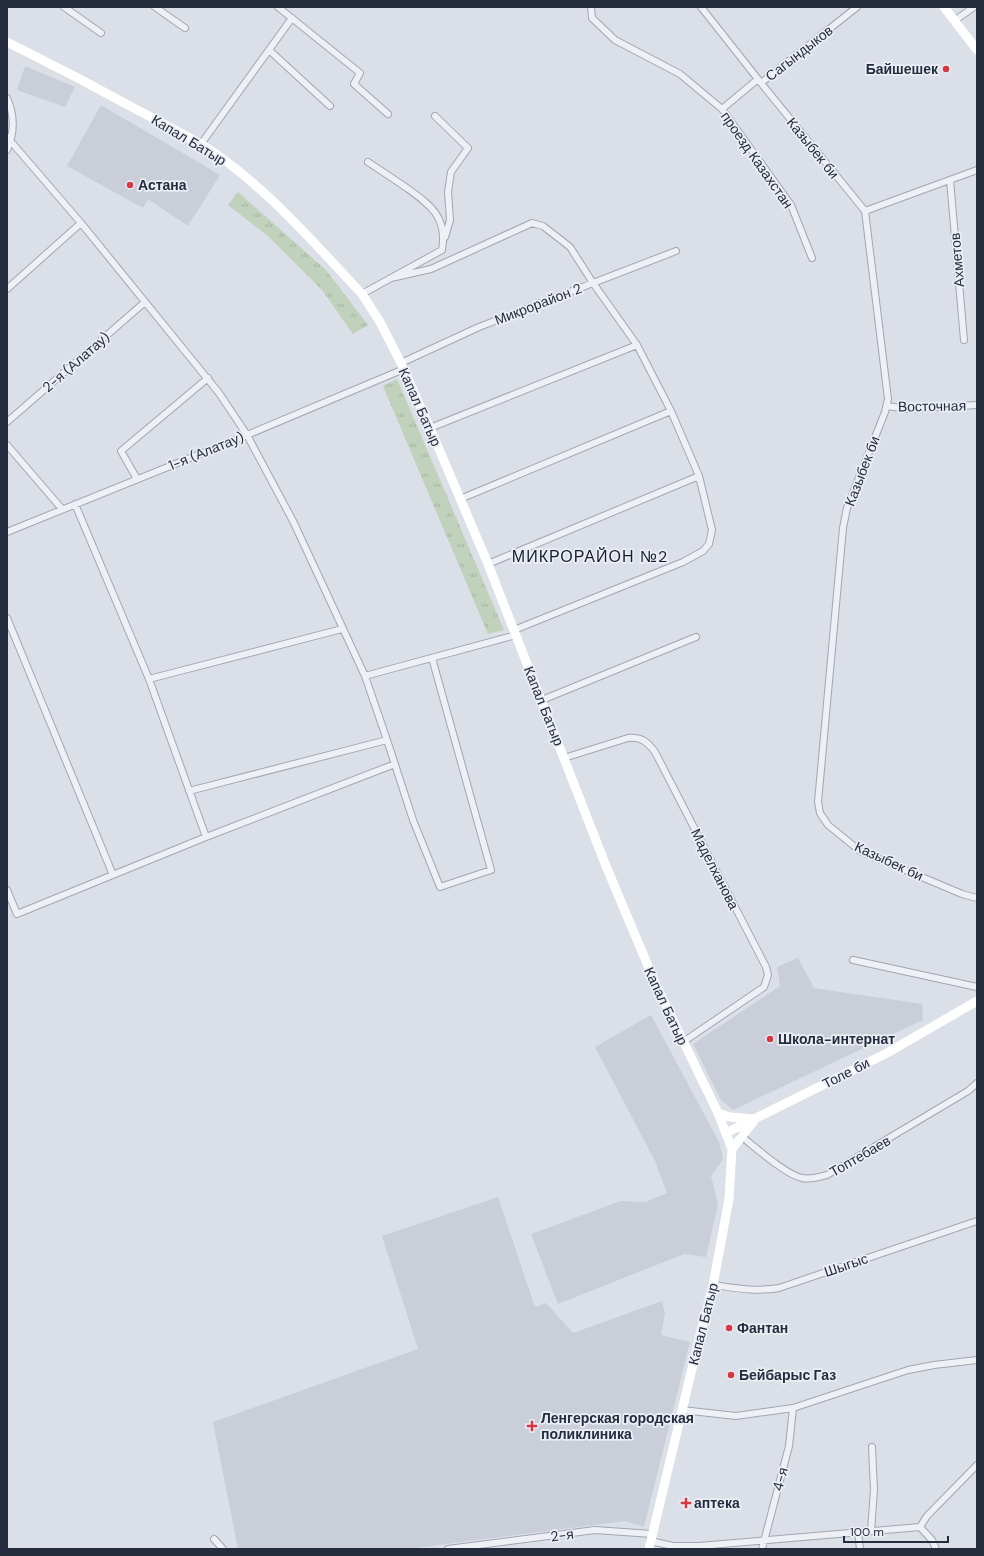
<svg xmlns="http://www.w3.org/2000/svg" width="984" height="1556" font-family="'DM Sans',sans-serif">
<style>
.built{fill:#c9ced9}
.grass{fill:url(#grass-tufts)}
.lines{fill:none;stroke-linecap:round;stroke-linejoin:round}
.street-casing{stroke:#a1a6b1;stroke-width:8}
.street{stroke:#eef0f5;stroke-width:6}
.secondary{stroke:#fff;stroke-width:9}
.poi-dot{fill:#d63741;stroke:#ebeef5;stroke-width:1.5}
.labels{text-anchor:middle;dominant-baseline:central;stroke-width:3.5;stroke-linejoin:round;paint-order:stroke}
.street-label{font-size:14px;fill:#252c3e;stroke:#ebeef5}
.poi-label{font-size:14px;font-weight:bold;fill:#252c3e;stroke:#ebeef5;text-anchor:start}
.quarter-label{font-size:16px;letter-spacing:1px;fill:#171d2e;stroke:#ebeef5}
</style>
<defs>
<pattern id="grass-tufts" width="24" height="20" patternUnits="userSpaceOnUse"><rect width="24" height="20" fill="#c0d1bc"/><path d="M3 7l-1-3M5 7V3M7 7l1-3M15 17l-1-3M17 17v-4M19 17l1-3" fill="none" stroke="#a5b4a3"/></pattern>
</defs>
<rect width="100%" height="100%" fill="#dbdfe7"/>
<path class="built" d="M25 66 75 87 65 107 17 90Z
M101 105 220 175 188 226 148 199 143 208 67 166Z
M798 958 814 988 922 1004 923 1020 733 1110 721 1100 693 1044 780 986 777 967Z
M651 1015 719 1142 723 1159 711 1176 718 1204 706 1257 684 1254 558 1304 531 1234 621 1201 645 1202 667 1193 655 1161 595 1047Z
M498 1197 535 1307 546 1303 573 1333 662 1301 665 1313 661 1335 690 1342 644 1527 625 1521 408 1549H238L213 1422 418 1349 382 1236Z"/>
<path class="grass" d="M238 192 326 270 368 325 353 334 322 290 269 237 228 205Z
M397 379 504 630 488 634 383 386Z"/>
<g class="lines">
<g class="street-casing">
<path id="street" d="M64 7 101 33
M155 7 185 28
M278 7 360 73 354 84 388 114
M591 7 592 18 615 40 680 74 722 109 791 205 812 258
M701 7 761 83 865 211 888 399 885 412 847 508 843 528 818 802 820 813 828 825 860 851 962 894 977 898
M954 21 974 7
M269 50 330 106
M761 83 857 7
M7 98C15 116 15 132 7 150
M722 109 758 79
M435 116 468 148 451 172 448 192 450 220 445 237
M7 137 81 223 219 393 247 435 293 521 365 676 387 740 413 820 440 887 491 870 432 658
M201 144 292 18
M950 180 964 340
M865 211 977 170
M391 278 431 269 532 223 543 226 570 247 593 283 637 345 671 411 699 476 712 530 709 544 703 551 683 562 514 630
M7 289 81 223
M362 294 442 250C448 216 429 204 404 186 392 178 380 170 368 162
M401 363 479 327 676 251
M887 406 907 409 977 405
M7 422 145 302
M430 428 637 345
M7 445 62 509
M137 479 121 451 208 378
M460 499 671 411
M75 504 149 679 206 837
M7 532 247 435 404 369
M488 564 699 476
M7 618 113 875
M365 676 516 635
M149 679 342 629
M542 700 696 637
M564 758 628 738C641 737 647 741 655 752L766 967 768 975 764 987 683 1042
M189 791 387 740
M7 890 17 914 206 837 395 764
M853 960 977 987
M741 1136C755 1147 786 1175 802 1178 811 1180 818 1177 827 1175L968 1091 977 1083
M713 1285C736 1288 755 1292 779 1288L977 1221
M682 1410 736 1416 793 1408 908 1370 934 1365 977 1360
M920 1527 927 1516 977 1465
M920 1527 932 1540 936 1549
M871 1531 874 1490 872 1447
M858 1532 860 1549
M214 1539 223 1549
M650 1541 673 1546H699L920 1527
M448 1549 595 1530 652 1534
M762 1549 789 1446 793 1408"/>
</g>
<use href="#street" class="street"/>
<path class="secondary" d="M944 7 977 50
M7 42 74 76 201 144C263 183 312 241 362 294L380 322 401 363 430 428 488 564 606 866 656 985 718 1113 732 1149 729 1199 713 1285 700 1335 649 1549
M718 1113 730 1117 754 1119
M726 1133 887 1053 977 1001
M732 1149 753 1122"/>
</g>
<g class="poi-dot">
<circle cx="946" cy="69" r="4"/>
<circle cx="130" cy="185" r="4"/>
<circle cx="770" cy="1039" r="4"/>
<circle cx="729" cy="1328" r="4"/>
<circle cx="731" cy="1375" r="4"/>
<path d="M530 1420h4v4h4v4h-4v4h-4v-4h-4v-4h4z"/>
<path d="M684 1497h4v4h4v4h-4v4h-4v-4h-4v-4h4z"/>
</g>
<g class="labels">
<g class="street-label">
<text transform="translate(799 53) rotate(-38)">Сагындыков</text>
<text transform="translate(189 140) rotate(31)">Капал Батыр</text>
<text transform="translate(813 148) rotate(51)">Казыбек би</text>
<text transform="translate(757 160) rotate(55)">проезд Казахстан</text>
<text transform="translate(957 260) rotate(-95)">Ахметов</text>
<text transform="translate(538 304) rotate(-21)">Микрорайон 2</text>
<text transform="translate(76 362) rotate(-41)">2-я (Алатау)</text>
<text transform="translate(932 406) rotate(-1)">Восточная</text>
<text transform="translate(420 407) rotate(66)">Капал Батыр</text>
<text transform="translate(206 451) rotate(-22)">1-я (Алатау)</text>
<text transform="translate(862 471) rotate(-69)">Казыбек би</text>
<text transform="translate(544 706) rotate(68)">Капал Батыр</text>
<text transform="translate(889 861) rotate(25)">Казыбек би</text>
<text transform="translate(715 869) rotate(63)">Маделханова</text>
<text transform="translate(666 1006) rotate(65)">Капал Батыр</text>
<text transform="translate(846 1073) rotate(-27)">Толе би</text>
<text transform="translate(860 1156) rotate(-30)">Топтебаев</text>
<text transform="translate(846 1265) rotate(-19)">Шыгыс</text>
<text transform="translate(703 1324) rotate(-76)">Капал Батыр</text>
<text transform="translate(780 1479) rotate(-75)">4-я</text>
<text transform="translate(562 1535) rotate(-8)">2-я</text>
</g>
<g class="poi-label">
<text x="938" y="69" text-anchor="end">Байшешек</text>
<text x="138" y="185">Астана</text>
<text x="778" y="1039">Школа-интернат</text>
<text x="737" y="1328">Фантан</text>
<text x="739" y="1375">Бейбарыс Газ</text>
<text x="541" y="1418">Ленгерская городская<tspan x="541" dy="16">поликлиника</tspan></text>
<text x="694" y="1503">аптека</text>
</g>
<g class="quarter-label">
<text x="590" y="556">МИКРОРАЙОН №2</text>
</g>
</g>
<rect width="984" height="1556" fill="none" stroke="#252c3e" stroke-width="16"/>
<path d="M844 1536v6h104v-6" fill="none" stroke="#252c3e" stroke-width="2"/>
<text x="850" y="1536" font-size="12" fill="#252c3e" stroke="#ebeef5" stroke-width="3" paint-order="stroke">100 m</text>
</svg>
